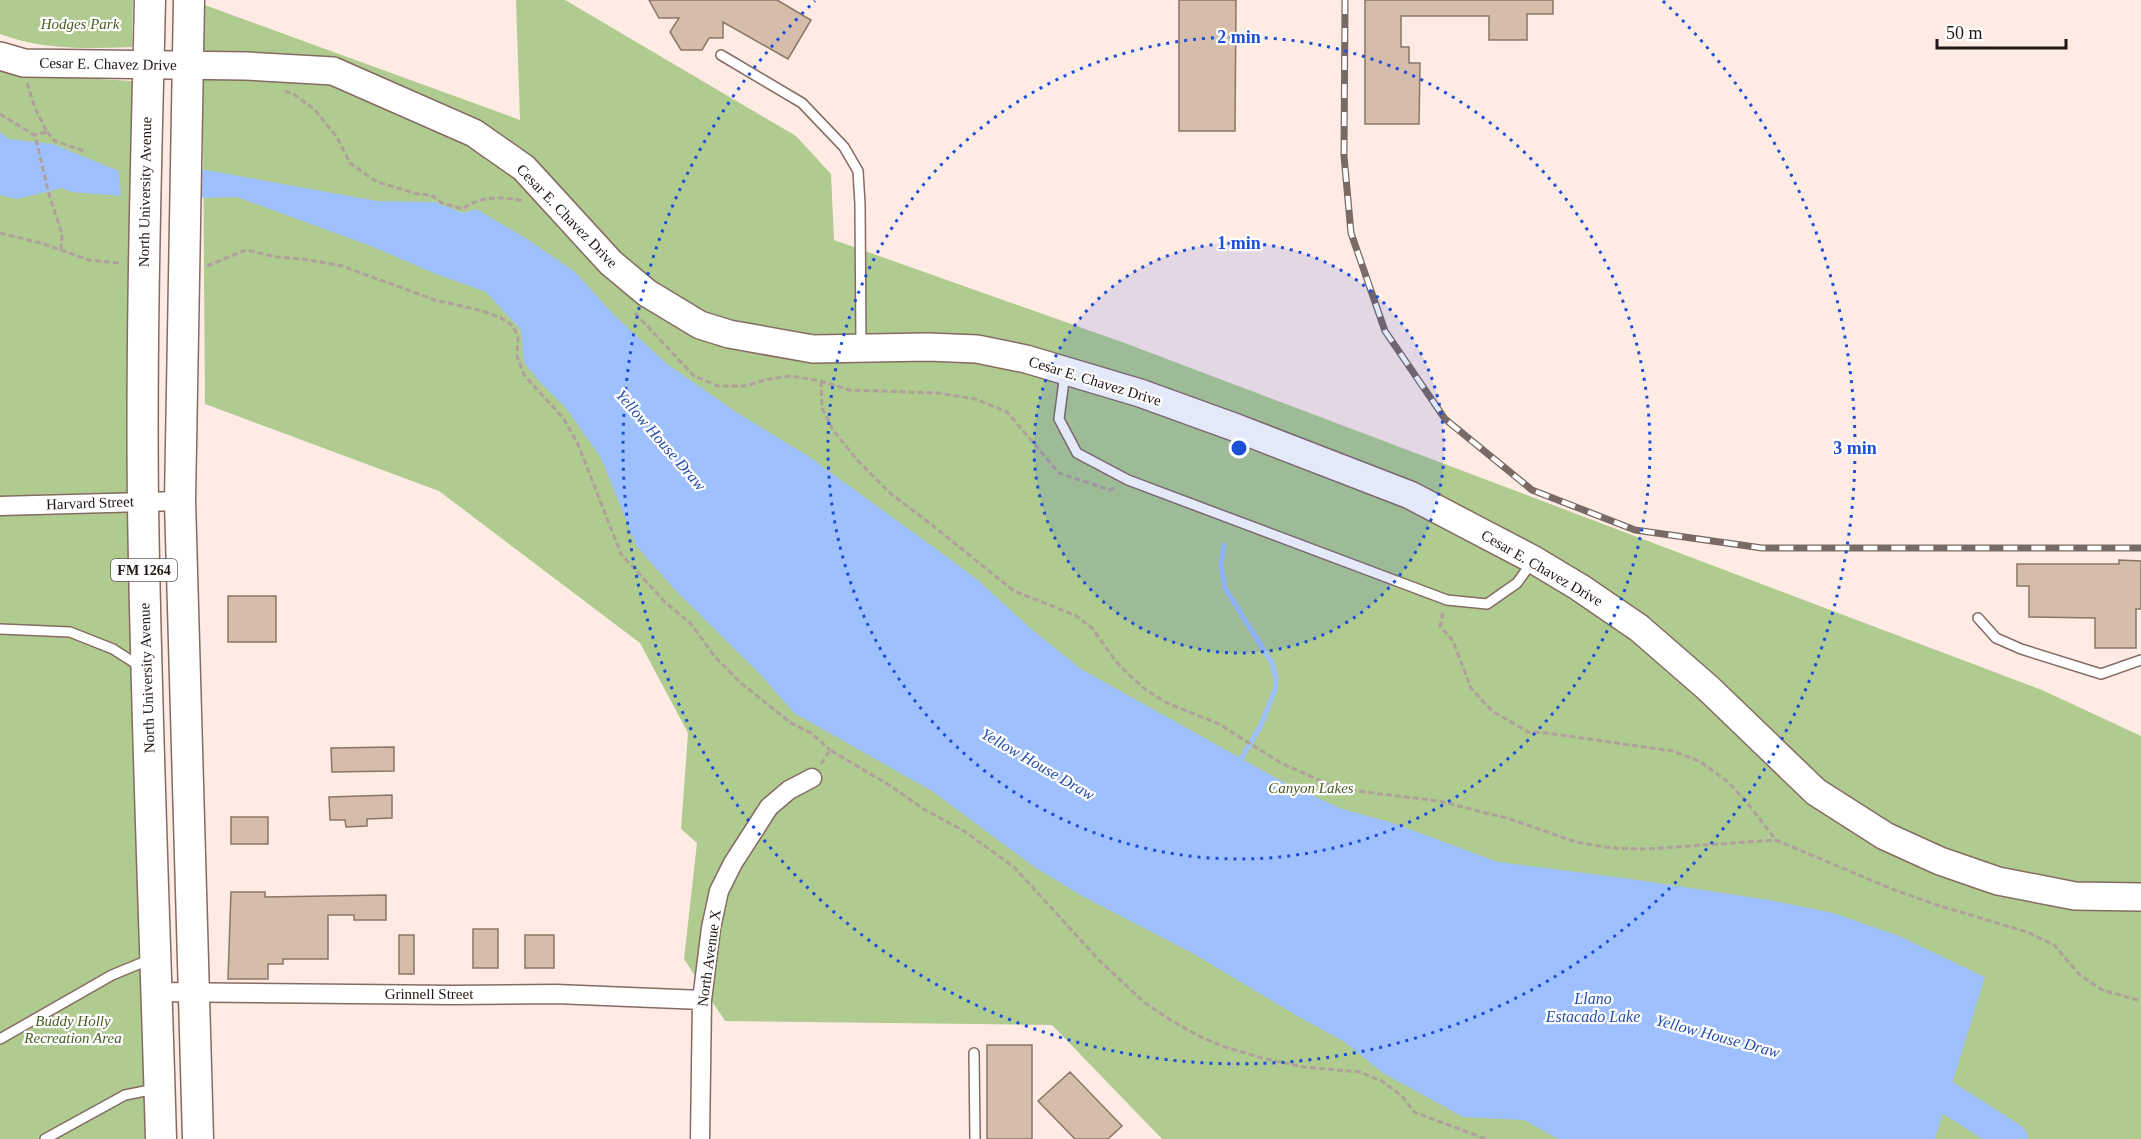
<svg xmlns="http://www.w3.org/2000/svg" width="2141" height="1139" font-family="Georgia,serif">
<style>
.green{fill:#b0cb8f}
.water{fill:#9fc0ff}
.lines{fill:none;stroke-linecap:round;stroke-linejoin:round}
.stream{stroke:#9fc0ff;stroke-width:5}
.river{stroke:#9fc0ff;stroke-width:32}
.building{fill:#d5bcab;stroke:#8b7565;stroke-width:1.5}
.lane-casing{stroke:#856b61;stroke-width:12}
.street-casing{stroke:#856b61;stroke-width:21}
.secondary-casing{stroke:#856b61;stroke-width:30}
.primary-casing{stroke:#856b61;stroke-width:33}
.path{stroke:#b0a09b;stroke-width:3;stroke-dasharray:6 3;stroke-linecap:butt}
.lane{stroke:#fff;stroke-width:9}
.street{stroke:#fff;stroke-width:18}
.secondary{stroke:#fff;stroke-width:27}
.primary{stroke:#fff;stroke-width:30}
.rail-casing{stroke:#786a65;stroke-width:7}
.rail{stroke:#fff;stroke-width:4.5;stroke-dasharray:14;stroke-linecap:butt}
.ring{fill:none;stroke:#1d4ed8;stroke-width:3;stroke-dasharray:3 6}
.labels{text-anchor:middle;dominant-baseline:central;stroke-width:4.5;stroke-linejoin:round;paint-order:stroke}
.shield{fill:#fff;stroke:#645c5a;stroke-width:1.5}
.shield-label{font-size:14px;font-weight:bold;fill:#211613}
.park-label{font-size:15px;font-style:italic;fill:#475e22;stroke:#fff}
.street-label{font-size:15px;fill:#211613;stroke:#fff}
.water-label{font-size:16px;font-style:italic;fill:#254fa8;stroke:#fff}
.centre{fill:#1d4ed8;stroke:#fff;stroke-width:3}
.ring-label{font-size:18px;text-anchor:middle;font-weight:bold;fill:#1d4ed8;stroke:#fff;stroke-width:4.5;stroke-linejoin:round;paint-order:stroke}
</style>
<rect width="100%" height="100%" fill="#fdebe4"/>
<path class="green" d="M0 0H133L132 47C88 49 42 50 0 34Z
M516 0H565L796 136 831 174 834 240 1122 342 2042 690 2141 736V1139H1162L1052 1025 725 1021 684 959 697 843 681 829 688 733 640 643 439 491 205 404 202 4 520 120Z
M0 70 32 75 132 81 148 1139H0Z"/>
<path class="water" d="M0 132 9 139 53 144 119 171 121 196 72 192 62 188 17 199 0 195Z
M200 169 377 201 434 202 463 213 476 209 527 239 575 272 613 314 667 364 736 412 808 456 943 554 979 581 1030 628 1081 669 1285 783 1342 809 1393 823 1498 862 1638 880 1769 900 1833 913 1899 936 1985 977 1935 1139H1558L1524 1120 1463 1117 1383 1073 1343 1041 1299 1017 1194 954 1082 896 1036 868 932 791 794 713 762 676 678 593 637 547 601 458 566 408 539 381 524 363 521 330 486 292 436 274 371 246 237 197 200 198Z"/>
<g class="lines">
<path class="stream" d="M1224 545 1221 565 1225 588 1272 663 1276 678 1275 690 1261 725 1241 759"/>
<path class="river" d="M1907 1087 1948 1098 2012 1139"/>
</g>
<path class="building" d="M649 0H777L811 20 788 59 723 22V38H709L702 50H681L670 32 679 18H659Z
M1179 0H1236L1235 131H1179Z
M1365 0H1553V14H1527V40H1489V16H1401V47H1409V63H1420L1419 124H1365Z
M2119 560 2141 561V609H2136V648H2095V618L2029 617V586H2017V564H2119Z
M228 596H276V642H228Z
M394 747V771L332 772 331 748Z
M392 795V818L367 819V826L346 827 345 820H330L329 797Z
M231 817H268V844H231Z
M231 892H265V897L386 895V920H354V915H328V959H283V964H268V979H228Z
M473 929H498V968H473Z
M399 935H414V974H399Z
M525 935H554V968H525Z
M987 1045H1032V1139H987Z
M1070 1072 1122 1126 1108 1139H1075L1038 1101Z"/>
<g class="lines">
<g class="lane-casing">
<path id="lane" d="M721 55 802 103 844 147 858 171 860 204 861 345
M1065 373 1059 419 1077 453 1128 480 1447 600 1487 604 1517 583 1532 562
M1978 618 1996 638 2021 649 2101 674 2141 660
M0 629 70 632 113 649 141 667
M0 1039 112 975 151 959
M974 1053 975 1139
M45 1139 125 1095 155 1089"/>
</g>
<g class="street-casing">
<path id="street" d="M0 506 180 501
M157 992 452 995 556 994 702 1000
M700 1139 702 1000 711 928 719 891 733 863 769 807 789 790 812 778"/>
</g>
<g class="secondary-casing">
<path id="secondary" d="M0 56 24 63 246 66 333 71 474 133 524 168 611 263 647 293 700 325 729 334 813 349 928 347 977 349 1026 359 1140 393 1234 427 1410 495 1534 560 1579 587 1639 628 1708 688 1816 792 1885 836 1940 861 1998 881 2075 896 2141 897"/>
</g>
<g class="primary-casing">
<path id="primary" d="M150 0C146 168 141 336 143 504 146 716 155 927 161 1139
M189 0 180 501 198 1139"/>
</g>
<path class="path" d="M27 83 35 108 47 132 34 135
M285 91 295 95 315 110 337 137 350 163 377 182 418 194 431 195 442 203 463 209C481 195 503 197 524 201
M0 114 34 135 36 139 49 194 62 234 61 250
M47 132 55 141 87 152
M0 233 44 244 89 260 119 263
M207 266 246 250 277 257 303 259 342 266 435 300 483 311 501 318 513 326 518 337 517 356 524 375 563 418 578 444 621 554 665 602 691 624 715 657 741 683 791 723 811 733 830 750
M635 313 694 376 718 386H745L769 379 791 376 821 381 849 390 939 393 975 399 1007 412 1059 473 1110 490 1114 488
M821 381 822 408 833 430 858 461 891 494 922 517 1014 591 1075 615 1092 628 1115 660 1128 674 1146 690 1167 703 1219 724 1281 763 1330 785 1349 790 1439 801 1510 819 1576 842 1612 848 1647 849 1776 840
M1443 613 1440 626 1453 641 1471 688 1491 710 1528 732 1547 733 1672 751 1699 761 1727 781 1749 805 1776 840 1892 889 1934 904 2027 932 2054 945 2079 974 2102 990 2141 1001
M821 764 830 750 889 785 925 810 964 831 1014 867 1098 959 1145 1003 1172 1021 1199 1036 1225 1047 1266 1059 1304 1067 1360 1072 1382 1081 1402 1096 1414 1112 1486 1139"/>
<use href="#lane" class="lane"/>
<use href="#street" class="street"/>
<use href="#secondary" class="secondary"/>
<use href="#primary" class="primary"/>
<g class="rail-casing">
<path id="rail" d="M1345 0 1344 156 1351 233 1385 331 1445 419 1532 490 1635 530 1762 548H2141"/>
</g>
<use href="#rail" class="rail"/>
</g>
<circle cx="1239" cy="448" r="205" fill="#1d4ed8" fill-opacity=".12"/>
<g class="ring">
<circle cx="1239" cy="448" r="205"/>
<circle cx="1239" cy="448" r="411"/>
<path d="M1663 1A616 616 0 1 1 815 1"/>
</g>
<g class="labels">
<rect class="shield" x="111" y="559" width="66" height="22" rx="4.5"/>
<g class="shield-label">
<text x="144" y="570">FM 1264</text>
</g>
<g class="park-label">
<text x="80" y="24">Hodges Park</text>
<text x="1311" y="788">Canyon Lakes</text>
<text x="73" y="1021">Buddy Holly<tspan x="73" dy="17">Recreation Area</tspan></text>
</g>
<g class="street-label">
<text transform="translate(108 64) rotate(1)">Cesar E. Chavez Drive</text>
<text transform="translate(145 192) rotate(-89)">North University Avenue</text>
<text transform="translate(567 216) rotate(46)">Cesar E. Chavez Drive</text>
<text transform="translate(1095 381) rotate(17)">Cesar E. Chavez Drive</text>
<text transform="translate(90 503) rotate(-2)">Harvard Street</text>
<text transform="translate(1542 568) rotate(30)">Cesar E. Chavez Drive</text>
<text transform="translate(147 678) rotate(-92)">North University Avenue</text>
<text transform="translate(709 958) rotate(-82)">North Avenue X</text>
<text x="429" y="994">Grinnell Street</text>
</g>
<g class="water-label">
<text transform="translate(661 440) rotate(49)">Yellow House Draw</text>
<text transform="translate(1038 764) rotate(30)">Yellow House Draw</text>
<text x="1593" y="998">Llano<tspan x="1593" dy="18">Estacado Lake</tspan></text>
<text transform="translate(1718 1036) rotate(15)">Yellow House Draw</text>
</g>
</g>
<circle cx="1239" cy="448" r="9" class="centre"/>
<g class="ring-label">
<text x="1239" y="43">2 min</text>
<text x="1239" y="249">1 min</text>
<text x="1855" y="454">3 min</text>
</g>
<path d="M1937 39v9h129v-9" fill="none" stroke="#211613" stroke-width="3"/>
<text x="1946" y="39" font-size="18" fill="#211613" stroke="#ffffff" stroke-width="4.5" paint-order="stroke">50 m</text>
</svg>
